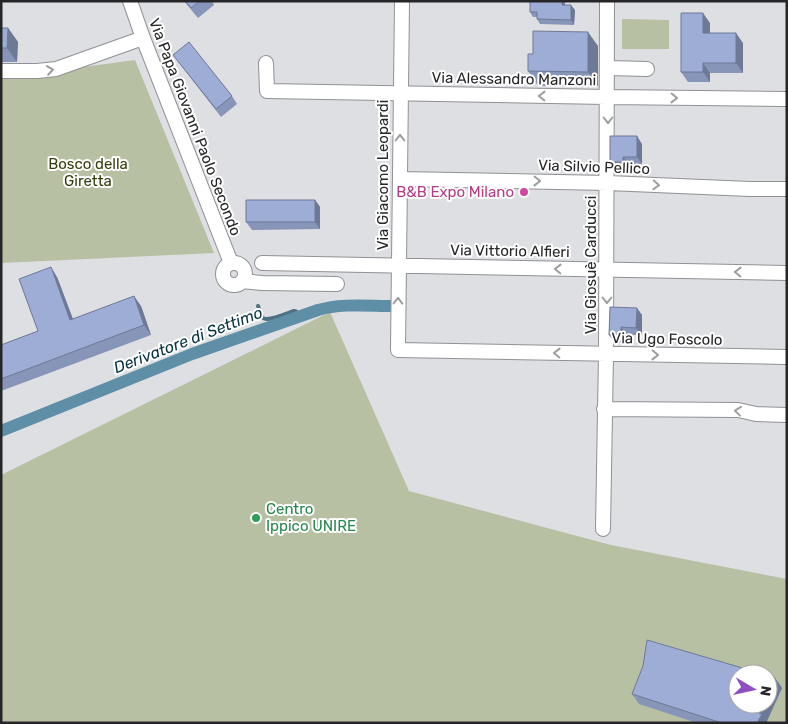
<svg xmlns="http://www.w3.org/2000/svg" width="788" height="724" font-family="Rubik,sans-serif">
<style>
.park{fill:#b7c0a2;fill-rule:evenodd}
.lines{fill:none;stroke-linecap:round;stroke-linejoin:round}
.stream{stroke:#4e7080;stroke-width:4}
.canal{stroke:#5f8fa6;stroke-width:12}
.minor-casing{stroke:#8f9194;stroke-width:16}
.minor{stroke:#fff;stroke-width:14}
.wall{fill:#8795b8}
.shaded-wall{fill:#6e7996}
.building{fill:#9dadd6;stroke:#6e7996}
.oneway{stroke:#9d9d9e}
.hotel-dot{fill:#d1479c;stroke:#fff;stroke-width:2}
.leisure-dot{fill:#2e9e5b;stroke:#fff;stroke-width:2}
.labels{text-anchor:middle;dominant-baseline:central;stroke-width:4;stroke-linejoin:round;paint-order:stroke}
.street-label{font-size:15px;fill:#262628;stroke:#fff}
.park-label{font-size:15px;fill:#343f0c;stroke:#fff}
.hotel-label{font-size:15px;fill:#b23c85;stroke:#fff;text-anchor:end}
.leisure-label{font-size:15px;fill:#27864d;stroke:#fff;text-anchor:start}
.water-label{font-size:16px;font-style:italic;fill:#043142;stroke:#fff}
</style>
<rect width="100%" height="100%" fill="#dddfe3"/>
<path class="park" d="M622 19 669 20V49H622Z
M135 60 214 253 1 263V78Z
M330 312 409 491 611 545 787 579V723H1V475ZM738 674H768V704H738Z"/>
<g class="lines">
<path class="stream" d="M258 306C259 309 261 315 263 318 268 322 288 313 294 311L297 312 299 316"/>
<path class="canal" d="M1 431 192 354 318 310C342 303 368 306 393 306"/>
<g class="minor-casing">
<path id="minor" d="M130 1 143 38 231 263
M402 1 398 350 787 357
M266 63 267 91 608 97 787 99
M608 68 647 69
M1 71H37L56 69 143 38
M400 179 608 183 750 189H787
M223 274a11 11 0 1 1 22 0a11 11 0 1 1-22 0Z
M262 263 787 273
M242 281 262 283 337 284
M604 409 738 410 756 414 787 415
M603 529 606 354 607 1"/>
</g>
<use href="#minor" class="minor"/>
</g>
<path class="wall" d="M184 1H212L214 5 198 18Z
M565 1V5L575 10 574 25 540 24 537 19V17H533L530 12Z
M710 23V33L743 43V73H710V82H688L681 72Z
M1 28H8L18 42 17 62H1Z
M598 46V86H538L528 71 533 54Z
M173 55 232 96 237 104 221 117Z
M642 144V164H629V170H615L610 162Z
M315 200 320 207V229L252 230 246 222Z
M57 277 73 319 141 306 151 335 1 391V345L38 331Z
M610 307 642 315V335H627L626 343H615L609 335Z
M775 678 782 688 767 721 769 723H697L639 704 632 694Z"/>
<path class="shaded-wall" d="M562 1H565V10L562 5Z
M571 5 575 10 574 25 571 20Z
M703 13 710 23V43L703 33Z
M8 28 18 42 17 62 7 48Z
M588 32 598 46V86L588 72Z
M736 33 743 43V73L736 63Z
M703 63 710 73V82L703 72Z
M637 136 642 144V164L637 157Z
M623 157 629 164V170L623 162Z
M315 200 320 207V229L315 222Z
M51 267 57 277 77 330 70 320Z
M134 296 141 306 151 335 144 325Z
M637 308 642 315V335L636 328Z
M621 327 627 335 626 343 621 335Z
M775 678 782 688 767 721 769 723H757L759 713 763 704H768V693Z"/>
<path class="building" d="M185 1H200L191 8Z
M530 1H562V5H571V20L537 19V12H530Z
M681 13H703V33H736V63H703V72H681Z
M1 28H8L7 48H1Z
M533 31 588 32V72L528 71V54H533Z
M189 42 232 96 216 109 173 55Z
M610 136H637V157H623V162H610Z
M246 200H315V222H246Z
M51 267 70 320 134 296 144 325 1 379V345L38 331 19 279Z
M610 307 637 308 636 328 621 327V335H609Z
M647 640 763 674H738V704H763L759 713 762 714 757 723H722L632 694 643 666Z
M768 676 775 678 768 693Z"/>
<defs><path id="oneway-chevron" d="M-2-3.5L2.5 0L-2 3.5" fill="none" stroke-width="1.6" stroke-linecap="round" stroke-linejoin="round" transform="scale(1.25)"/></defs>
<g class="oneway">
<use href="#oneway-chevron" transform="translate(50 70) rotate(-8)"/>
<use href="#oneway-chevron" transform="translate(542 96) rotate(-179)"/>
<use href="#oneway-chevron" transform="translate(674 98) rotate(1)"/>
<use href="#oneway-chevron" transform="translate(608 120) rotate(90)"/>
<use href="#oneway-chevron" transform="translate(400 138) rotate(-90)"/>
<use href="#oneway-chevron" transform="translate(537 181) rotate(1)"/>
<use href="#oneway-chevron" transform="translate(656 185) rotate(3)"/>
<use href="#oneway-chevron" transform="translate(558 269) rotate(-179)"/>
<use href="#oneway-chevron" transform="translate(738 272) rotate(-179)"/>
<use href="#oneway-chevron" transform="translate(607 300) rotate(90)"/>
<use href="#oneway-chevron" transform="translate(398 301) rotate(-89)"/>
<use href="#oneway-chevron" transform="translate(557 353) rotate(-179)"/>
<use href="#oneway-chevron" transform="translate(655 355) rotate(1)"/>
<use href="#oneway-chevron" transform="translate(738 411) rotate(-173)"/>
</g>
<circle class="hotel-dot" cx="524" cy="192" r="5"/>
<circle class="leisure-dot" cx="256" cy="518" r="5"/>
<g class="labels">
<g class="street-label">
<text transform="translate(514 79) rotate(1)">Via Alessandro Manzoni</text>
<text transform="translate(195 127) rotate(69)">Via Papa Giovanni Paolo Secondo</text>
<text transform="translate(594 167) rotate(2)">Via Silvio Pellico</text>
<text transform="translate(383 175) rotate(-90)">Via Giacomo Leopardi</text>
<text transform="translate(510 251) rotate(1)">Via Vittorio Alfieri</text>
<text transform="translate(591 265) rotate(-90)">Via Giosuè Carducci</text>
<text transform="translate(667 339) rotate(1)">Via Ugo Foscolo</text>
</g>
<g class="park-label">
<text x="88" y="164">Bosco della<tspan x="88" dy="17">Giretta</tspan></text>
</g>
<g class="hotel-label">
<text x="514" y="192">B&amp;B Expo Milano</text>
</g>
<g class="leisure-label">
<text x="266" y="509">Centro<tspan x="266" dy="17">Ippico UNIRE</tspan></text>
</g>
<g class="water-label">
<text transform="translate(188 340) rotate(-21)">Derivatore di Settimo</text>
</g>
</g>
<rect width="788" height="724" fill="none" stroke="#262628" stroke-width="5"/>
<g transform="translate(753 689) rotate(99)"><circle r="24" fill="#ffffff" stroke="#a8a8a9"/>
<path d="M0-4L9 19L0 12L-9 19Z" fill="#8d4ec3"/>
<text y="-8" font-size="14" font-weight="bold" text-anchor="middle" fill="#262628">N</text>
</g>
</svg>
